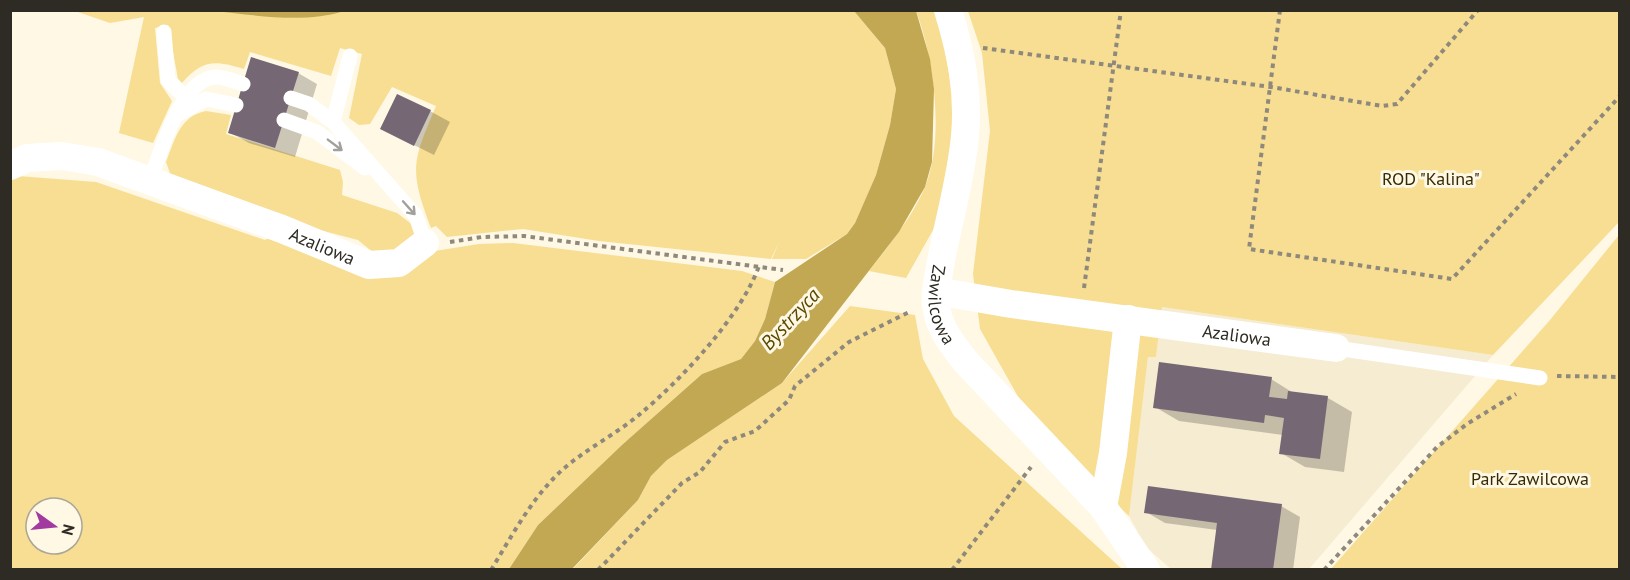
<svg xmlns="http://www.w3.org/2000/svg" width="1630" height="580" font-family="'PT Sans',sans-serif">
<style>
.built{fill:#f5ecd1}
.green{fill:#f7de92;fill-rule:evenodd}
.water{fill:#c3a853}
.shadow{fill:#0003}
.building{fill:#756774}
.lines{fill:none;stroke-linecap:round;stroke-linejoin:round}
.path{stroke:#8e897c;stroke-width:4;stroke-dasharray:4.5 4.5;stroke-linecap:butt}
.service{stroke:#fff;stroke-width:15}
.minor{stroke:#fff;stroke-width:28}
.oneway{stroke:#a1a09c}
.labels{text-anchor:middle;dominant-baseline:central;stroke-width:6;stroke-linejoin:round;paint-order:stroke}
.park-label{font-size:18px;fill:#352a03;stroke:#fef8e4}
.street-label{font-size:18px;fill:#2e2b24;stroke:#fef8e4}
.water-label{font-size:20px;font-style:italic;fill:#5a4700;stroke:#fef8e4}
</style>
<rect width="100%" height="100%" fill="#fef8e4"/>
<path class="built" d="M1162 307 1493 355 1309 569H1171L1146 547 1129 516 1148 357 1156 356Z"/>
<path class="green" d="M214 10C254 15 305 24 344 10L854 11 885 48 896 89 890 125 876 175 855 223 847 234 806 259H772L779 242 771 259 599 241 523 229 447 237 436 226 431 228C409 169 412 163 436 106L392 87 370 124 359 125 349 118 362 54 340 48 331 76 250 52 244 69C216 60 202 59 182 83L178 79 168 25 155 28 160 83 172 101 153 143 119 133 144 17 110 23 75 11Z
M916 11H938L957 119 937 223 906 278 869 271C889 245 912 218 925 187 945 139 934 58 916 11Z
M968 11H1619V222L1493 355 1162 307 1156 357H1148L1129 516 1034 425 980 329 973 274 990 131 982 53Z
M206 111 231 115 226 134 340 170 343 182 342 195 397 213 413 225 415 233 409 248 375 254 358 240 316 229 171 176 166 162C175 139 180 116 206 111Z
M18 176 96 182 265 240 282 229 387 277 422 253 479 244 513 243 742 271 775 282 765 319 755 341 741 359 702 374 623 444 538 525 509 569H11L10 180ZM36 508H72V544H36Z
M1619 235V569L1330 570 1550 320Z
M850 306 915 315 923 359 954 416 1122 569 572 570 638 500 651 476 667 460 782 383Z"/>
<path class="water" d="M214 11 344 10V11C305 24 254 15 214 11Z
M854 11H916L930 59 934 89 932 162 925 187 899 232 782 383 667 460 651 476 638 500 572 569H509L538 525 623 444 702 374 741 359 755 341 765 319 775 282 847 234 855 223 876 175 890 125 896 89 885 48Z"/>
<path class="shadow" d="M298 73 317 84 295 157 249 143 229 132Z
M430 111 450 122 434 155 382 129Z
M1271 379 1295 394 1328 398 1352 412 1344 472 1305 467 1281 453 1283 435 1179 421 1155 407Z
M1281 506 1300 517 1293 570H1212L1217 530 1165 523 1146 512Z"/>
<path class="building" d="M251 57 299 72 275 148 228 133Z
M397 94 431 110 414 146 380 129Z
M1159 362 1272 377 1269 397 1287 399 1288 391 1328 396 1320 459 1279 454 1284 418 1265 415 1264 423 1153 408Z
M1148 486 1282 504 1273 570H1211L1217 523 1144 513Z"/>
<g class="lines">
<path class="path" d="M1280 10 1249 249 1452 279 1620 96
M983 48 1271 87 1382 106 1397 104 1478 10
M450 242 482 237 524 236 783 270
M1084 288 1121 10
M1557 376 1620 377
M491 570C510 539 528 505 553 479 577 453 613 437 640 414 682 379 741 316 759 266
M598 570 682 483 700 472 725 442 755 431 789 400 795 386 849 342 911 311
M952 570 1031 467
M1324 570 1437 447 1467 424 1516 394"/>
<path class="service" d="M164 32 168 80 186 98
M291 98 309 104 333 122 416 216 425 243
M179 114 206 99 236 105
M284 120 317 132 365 168
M333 122 350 56
M150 181C160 154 181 79 215 77 224 77 234 81 243 84
M1336 348 1540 378"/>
<g class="minor">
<path id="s1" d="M948 10C961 52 969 92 965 136 961 180 948 223 940 266 938 281 933 297 937 311 941 331 954 347 966 362L1103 507 1146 570"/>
<path id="s2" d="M10 166 27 158 62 156 98 162 282 229 369 265 399 263 425 243"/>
<path id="s3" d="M936 291 1011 304 1336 348"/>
<path d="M1103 507 1113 453 1128 319"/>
</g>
</g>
<defs><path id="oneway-shaft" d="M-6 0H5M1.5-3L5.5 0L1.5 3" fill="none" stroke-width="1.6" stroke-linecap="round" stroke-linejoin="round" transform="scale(1.5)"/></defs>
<g class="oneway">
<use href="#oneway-shaft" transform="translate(335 145) rotate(37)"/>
<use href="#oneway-shaft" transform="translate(409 208) rotate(48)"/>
</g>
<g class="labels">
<g class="park-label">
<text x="1431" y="178">ROD "Kalina"</text>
<text x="1530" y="478">Park Zawilcowa</text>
</g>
<g class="street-label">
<text stroke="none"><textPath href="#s2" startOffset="330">Azaliowa</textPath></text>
<text stroke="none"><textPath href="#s1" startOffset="300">Zawilcowa</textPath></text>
<text stroke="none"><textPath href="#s3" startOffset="304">Azaliowa</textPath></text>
</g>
<g class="water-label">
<text transform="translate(790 319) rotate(-47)">Bystrzyca</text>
</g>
</g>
<rect width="1630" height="580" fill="none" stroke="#2e2b24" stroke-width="24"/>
<g transform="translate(54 526) rotate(105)"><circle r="28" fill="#fef8e4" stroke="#aba697" stroke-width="1.5"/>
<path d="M0-4.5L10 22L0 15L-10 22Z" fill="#a13ba0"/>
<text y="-9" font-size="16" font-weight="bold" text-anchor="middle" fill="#2e2b24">N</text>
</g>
</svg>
